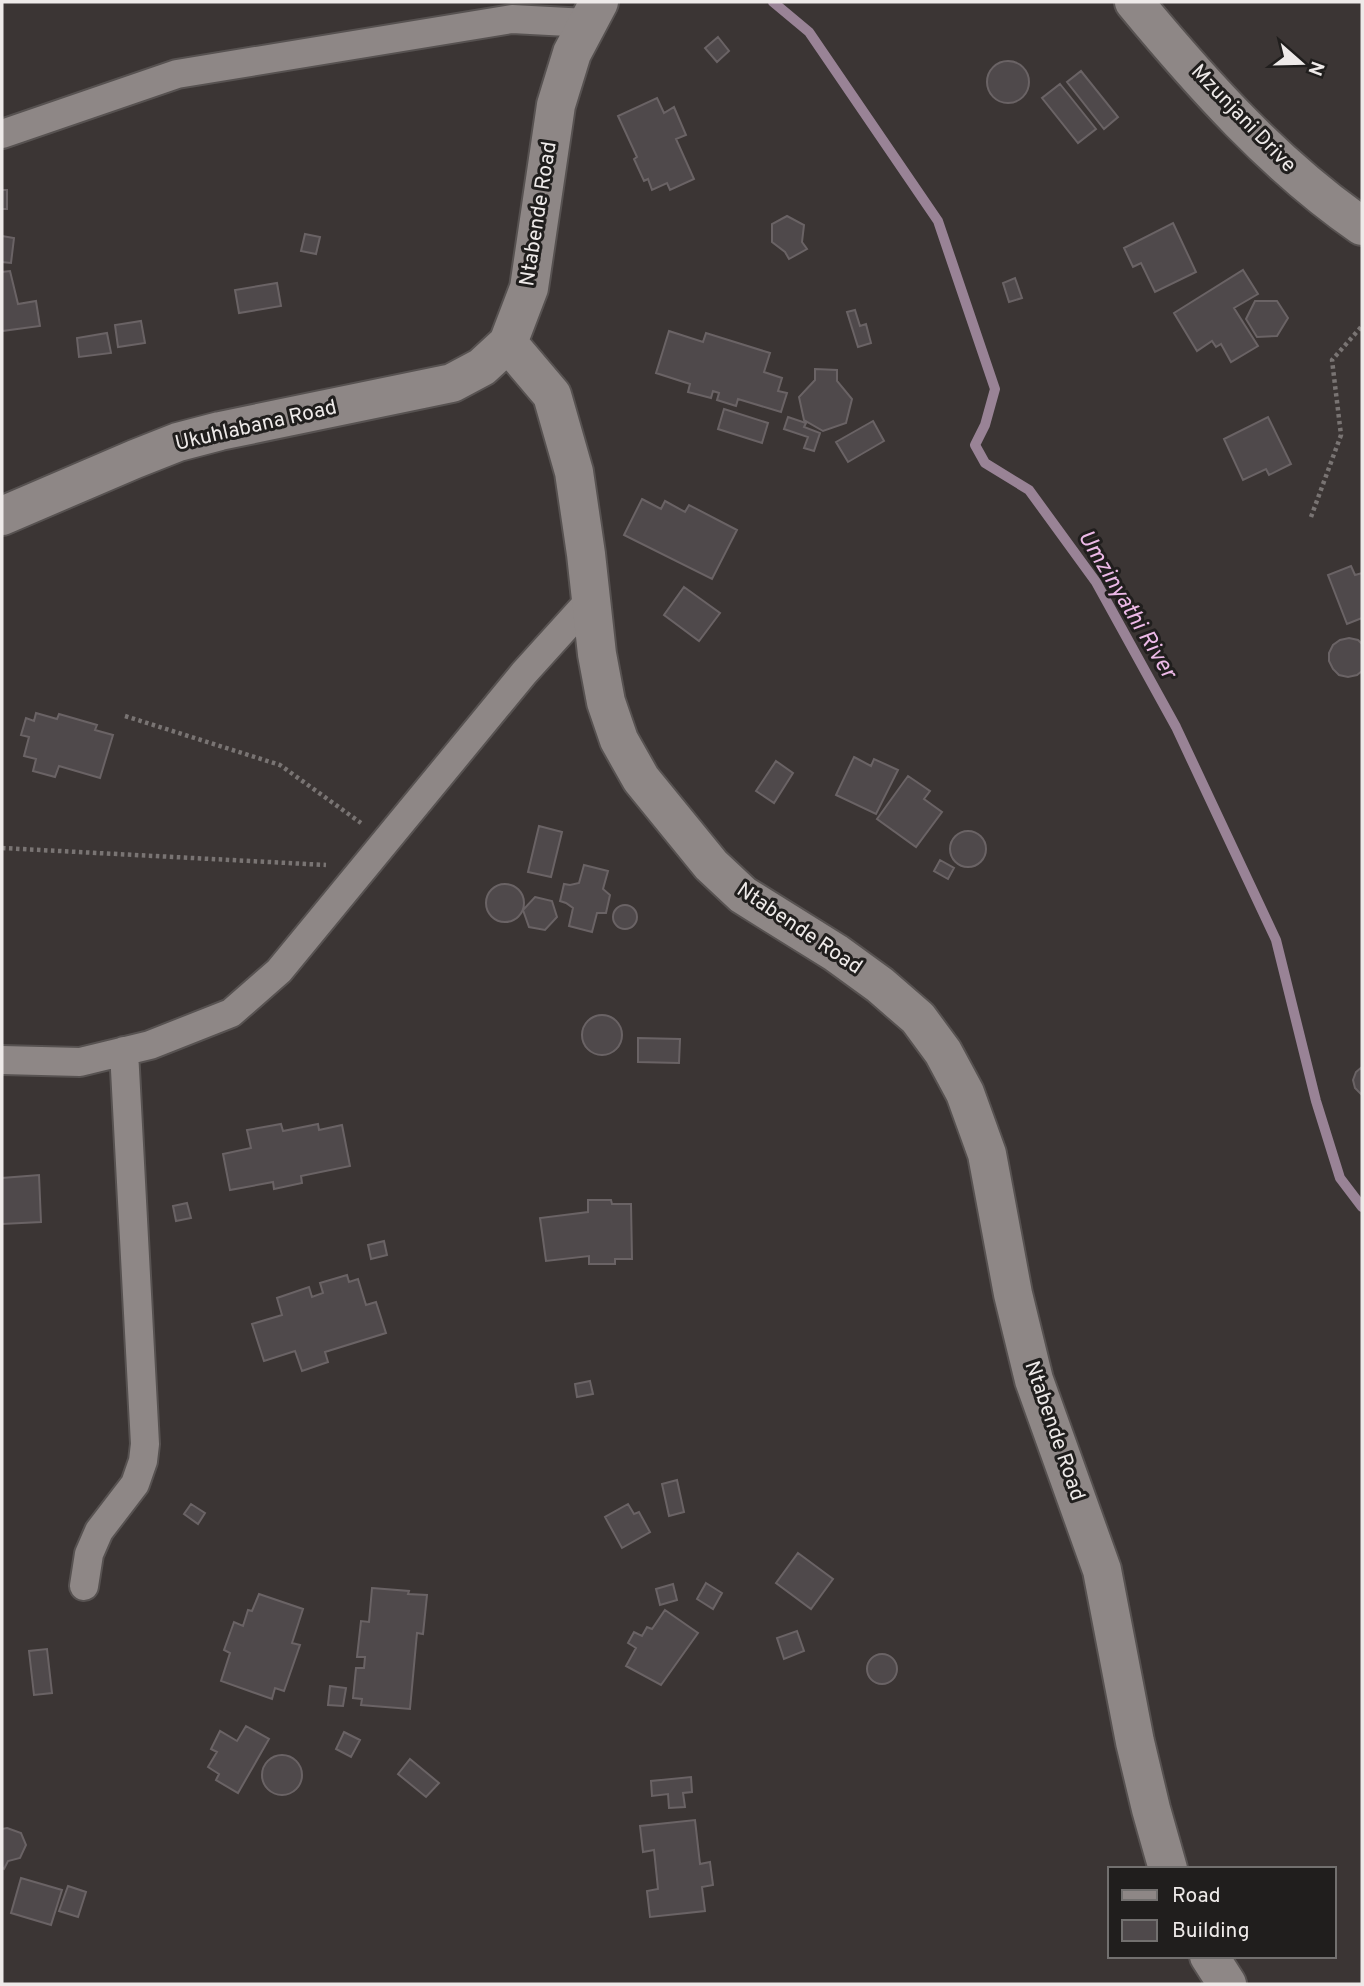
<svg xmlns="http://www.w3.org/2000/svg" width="1364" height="1986" font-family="Overpass,sans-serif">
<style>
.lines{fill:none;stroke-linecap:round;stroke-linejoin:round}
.stream{stroke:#998396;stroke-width:10}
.building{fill:#4f494b;stroke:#6a6365;stroke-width:2}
.street-casing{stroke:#575251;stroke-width:32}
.secondary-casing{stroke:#575251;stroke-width:42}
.path{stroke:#797473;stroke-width:4.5;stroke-dasharray:3.5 3.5;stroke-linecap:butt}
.street{stroke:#8e8786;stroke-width:28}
.secondary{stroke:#8e8786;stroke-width:38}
.labels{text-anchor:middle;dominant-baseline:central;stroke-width:6;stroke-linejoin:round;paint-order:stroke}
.street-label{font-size:21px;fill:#eeeae9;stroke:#201e1d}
.water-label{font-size:23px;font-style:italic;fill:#ecb9e7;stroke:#201e1d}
</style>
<rect width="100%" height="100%" fill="#3b3534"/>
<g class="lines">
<path class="stream" d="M773 2 809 32 938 221 995 389 985 425 975 445 985 463 1029 490 1096 582 1176 727 1276 940 1316 1101 1340 1178 1362 1207"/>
</g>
<path class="building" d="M718 37 729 51 717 62 705 48Z
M987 82a21 21 0 1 1 42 0a21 21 0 1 1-42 0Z
M1081 71 1118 117 1104 129 1067 82Z
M1060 84 1096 129 1078 143 1042 98Z
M657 98 664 113 674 107 686 135 676 139 694 179 670 190 667 183 652 190 648 179 644 181 634 159 637 157 618 116Z
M2 190H7V209H2Z
M787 216 804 225 802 242 807 249 789 259 785 252 772 242V224Z
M1173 223 1196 272 1155 292 1141 263 1133 267 1124 248Z
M305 234 320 237 316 254 301 251Z
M2 236 14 238 11 263 2 262Z
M1243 270 1258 294 1234 308 1258 346 1231 362 1221 344 1216 347 1212 341 1197 351 1174 313Z
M10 271 18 304 36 301 40 326 2 331V272Z
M1015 278 1022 298 1009 302 1003 283Z
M277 283 281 306 239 313 235 290Z
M1255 301H1277L1288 318 1277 336 1257 337 1246 319Z
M855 310 860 326 866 324 871 343 858 347 847 312Z
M141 321 145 343 118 347 115 325Z
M669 331 703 342 706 333 770 353 764 372 782 378 778 391 787 393 781 412 738 399 736 406 717 400 719 393 713 391 711 398 688 392 690 384 656 373Z
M107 333 111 353 79 357 77 338Z
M815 369 837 370V381L852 399 846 423 823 431 804 420 799 397 815 380Z
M724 409 768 423 762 443 718 429Z
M788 417 806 423 804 427 820 433 814 451 804 448 808 437 784 429Z
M1268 417 1291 464 1269 475 1266 469 1243 480 1224 439Z
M873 421 884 441 848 462 836 442Z
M642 499 661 509 665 501 685 512 689 505 737 530 712 579 624 535Z
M1351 566 1355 575 1362 573V618L1347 624 1328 575Z
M684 587 720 613 699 641 664 615Z
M1349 638 1358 640 1362 644V671L1357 675 1348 677 1339 675 1333 669 1329 661V653L1333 645 1340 640Z
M36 713 57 719 59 714 97 725 95 730 113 735 100 778 59 766 55 777 33 771 36 759 24 756 29 737 21 735 26 718 34 721Z
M854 757 871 766 874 759 898 770 876 814 836 795Z
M776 761 793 773 774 803 756 791Z
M908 776 930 791 924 799 942 812 916 847 877 819Z
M539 826 562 832 551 877 528 872Z
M950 849a18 18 0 1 1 36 0a18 18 0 1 1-36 0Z
M940 860 954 868 948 879 934 871Z
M584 865 608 871 603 889 610 895 606 913H597L592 932 569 926 573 908 566 903 560 901 564 884 570 885 579 883Z
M486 903a19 19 0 1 1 38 0a19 19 0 1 1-38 0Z
M535 897 552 901 557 917 545 930 529 927 523 910Z
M613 917a12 12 0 1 1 24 0a12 12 0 1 1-24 0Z
M582 1035a20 20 0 1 1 40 0a20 20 0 1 1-40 0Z
M638 1038 680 1039 679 1063 638 1062Z
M1362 1067V1095L1355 1088 1353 1080 1356 1072Z
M281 1124 283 1131 318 1124 319 1130 342 1125 350 1166 301 1176 302 1183 274 1189 273 1182 230 1190 223 1154 251 1148 247 1130Z
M39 1175 41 1222 2 1224V1178Z
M588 1200H611L612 1204H631L632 1259H615V1264H589V1256L546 1261 540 1218 588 1212Z
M187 1203 191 1218 176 1221 173 1206Z
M384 1241 387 1255 371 1259 368 1245Z
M347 1275 349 1282 358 1279 366 1305 376 1302 386 1333 325 1352 328 1362 302 1371 295 1351 264 1361 252 1324 282 1315 277 1298 309 1287 312 1297 323 1293 320 1283Z
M590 1381 593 1394 577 1397 575 1384Z
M677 1480 684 1512 669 1516 662 1484Z
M191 1504 205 1513 198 1524 184 1514Z
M628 1504 634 1514 639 1512 650 1532 622 1548 605 1517Z
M798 1553 833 1579 811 1609 776 1583Z
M706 1583 722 1593 713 1609 697 1599Z
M673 1584 677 1600 660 1605 656 1589Z
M372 1588 409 1591 408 1594 427 1595 423 1634 417 1633 410 1709 361 1705 362 1699 353 1698 356 1668H364L365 1657H357L361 1621 369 1622Z
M259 1594 303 1609 292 1643 300 1645 284 1691 275 1688 272 1699 221 1681 230 1653 224 1650 234 1622 243 1626 248 1610 252 1611Z
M665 1610 698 1633 661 1685 626 1666 636 1648 628 1643 634 1632 642 1636 647 1627 652 1629Z
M797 1631 804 1651 784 1659 777 1638Z
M47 1649 52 1693 34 1695 29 1651Z
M867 1669a15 15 0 1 1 30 0a15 15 0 1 1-30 0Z
M330 1686 346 1688 343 1706 328 1705Z
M246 1726 269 1739 238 1793 216 1780 219 1774 208 1767 217 1752 211 1749 220 1731 237 1741Z
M344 1732 360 1740 351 1757 336 1749Z
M262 1775a20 20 0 1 1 40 0a20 20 0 1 1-40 0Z
M410 1759 439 1783 426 1797 398 1774Z
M691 1777 692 1792 683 1793 685 1807 669 1808 668 1794 652 1796 651 1781Z
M695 1820 700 1864 710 1862 713 1885 702 1887 705 1911 650 1917 647 1891 658 1889 654 1850 643 1852 640 1826Z
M7 1828 21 1833 26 1845 20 1858 8 1861 4 1869 2 1868V1829Z
M21 1878 62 1890 51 1925 11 1913Z
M68 1886 86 1892 78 1917 59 1911Z"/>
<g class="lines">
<g class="street-casing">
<path id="street" d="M2 134 177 74 512 19 587 23
M2 1060 80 1062 150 1045 231 1013 279 971 524 673 591 599
M84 1586 89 1554 99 1531 135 1484 143 1461 145 1444 124 1051"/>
</g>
<g class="secondary-casing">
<path id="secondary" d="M1134 2C1201 83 1275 166 1362 226
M508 343 552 395 574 472 586 554 597 654 606 702 619 740 641 779 711 865 743 895 836 953 880 985 918 1018 943 1052 965 1093 987 1154 1013 1294 1034 1380 1102 1570 1135 1742 1151 1809 1168 1869
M2 516 135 459 178 442 220 431 452 383 482 367 508 343 529 288 556 105 572 53 599 2
M1209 1956 1227 1984"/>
</g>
<path class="path" d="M1311 517 1341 435 1332 360 1362 326
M125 716 280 765 361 823
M2 848 326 865"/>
<use href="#street" class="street"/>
<use href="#secondary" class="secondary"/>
</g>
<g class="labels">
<g class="street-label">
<text transform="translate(1243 119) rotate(46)">Mzunjani Drive</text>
<text transform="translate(539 214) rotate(-81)">Ntabende Road</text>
<text transform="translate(256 426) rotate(-13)">Ukuhlabana Road</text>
<text transform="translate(799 929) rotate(34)">Ntabende Road</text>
<text transform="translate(1054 1431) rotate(71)">Ntabende Road</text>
</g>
<g class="water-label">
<text transform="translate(1126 605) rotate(59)">Umzinyathi River</text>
</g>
</g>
<rect width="1364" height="1986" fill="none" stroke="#eeeae9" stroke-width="7"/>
<rect x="1108" y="1867" width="228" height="91" fill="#201e1d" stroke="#72706f" stroke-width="2"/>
<rect x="1122" y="1890" width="35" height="10" fill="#8e8786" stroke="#72706f" stroke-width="2"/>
<text x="1172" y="1902" font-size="21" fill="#eeeae9">Road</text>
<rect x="1122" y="1920" width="35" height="21" fill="#4f494b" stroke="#72706f" stroke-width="2"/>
<text x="1172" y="1937" font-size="21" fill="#eeeae9">Building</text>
<g transform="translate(1301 63) rotate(110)" stroke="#201e1d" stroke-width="5" paint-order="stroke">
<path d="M0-5L12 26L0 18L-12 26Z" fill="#eeeae9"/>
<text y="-10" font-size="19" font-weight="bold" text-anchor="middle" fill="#eeeae9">N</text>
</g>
</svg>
